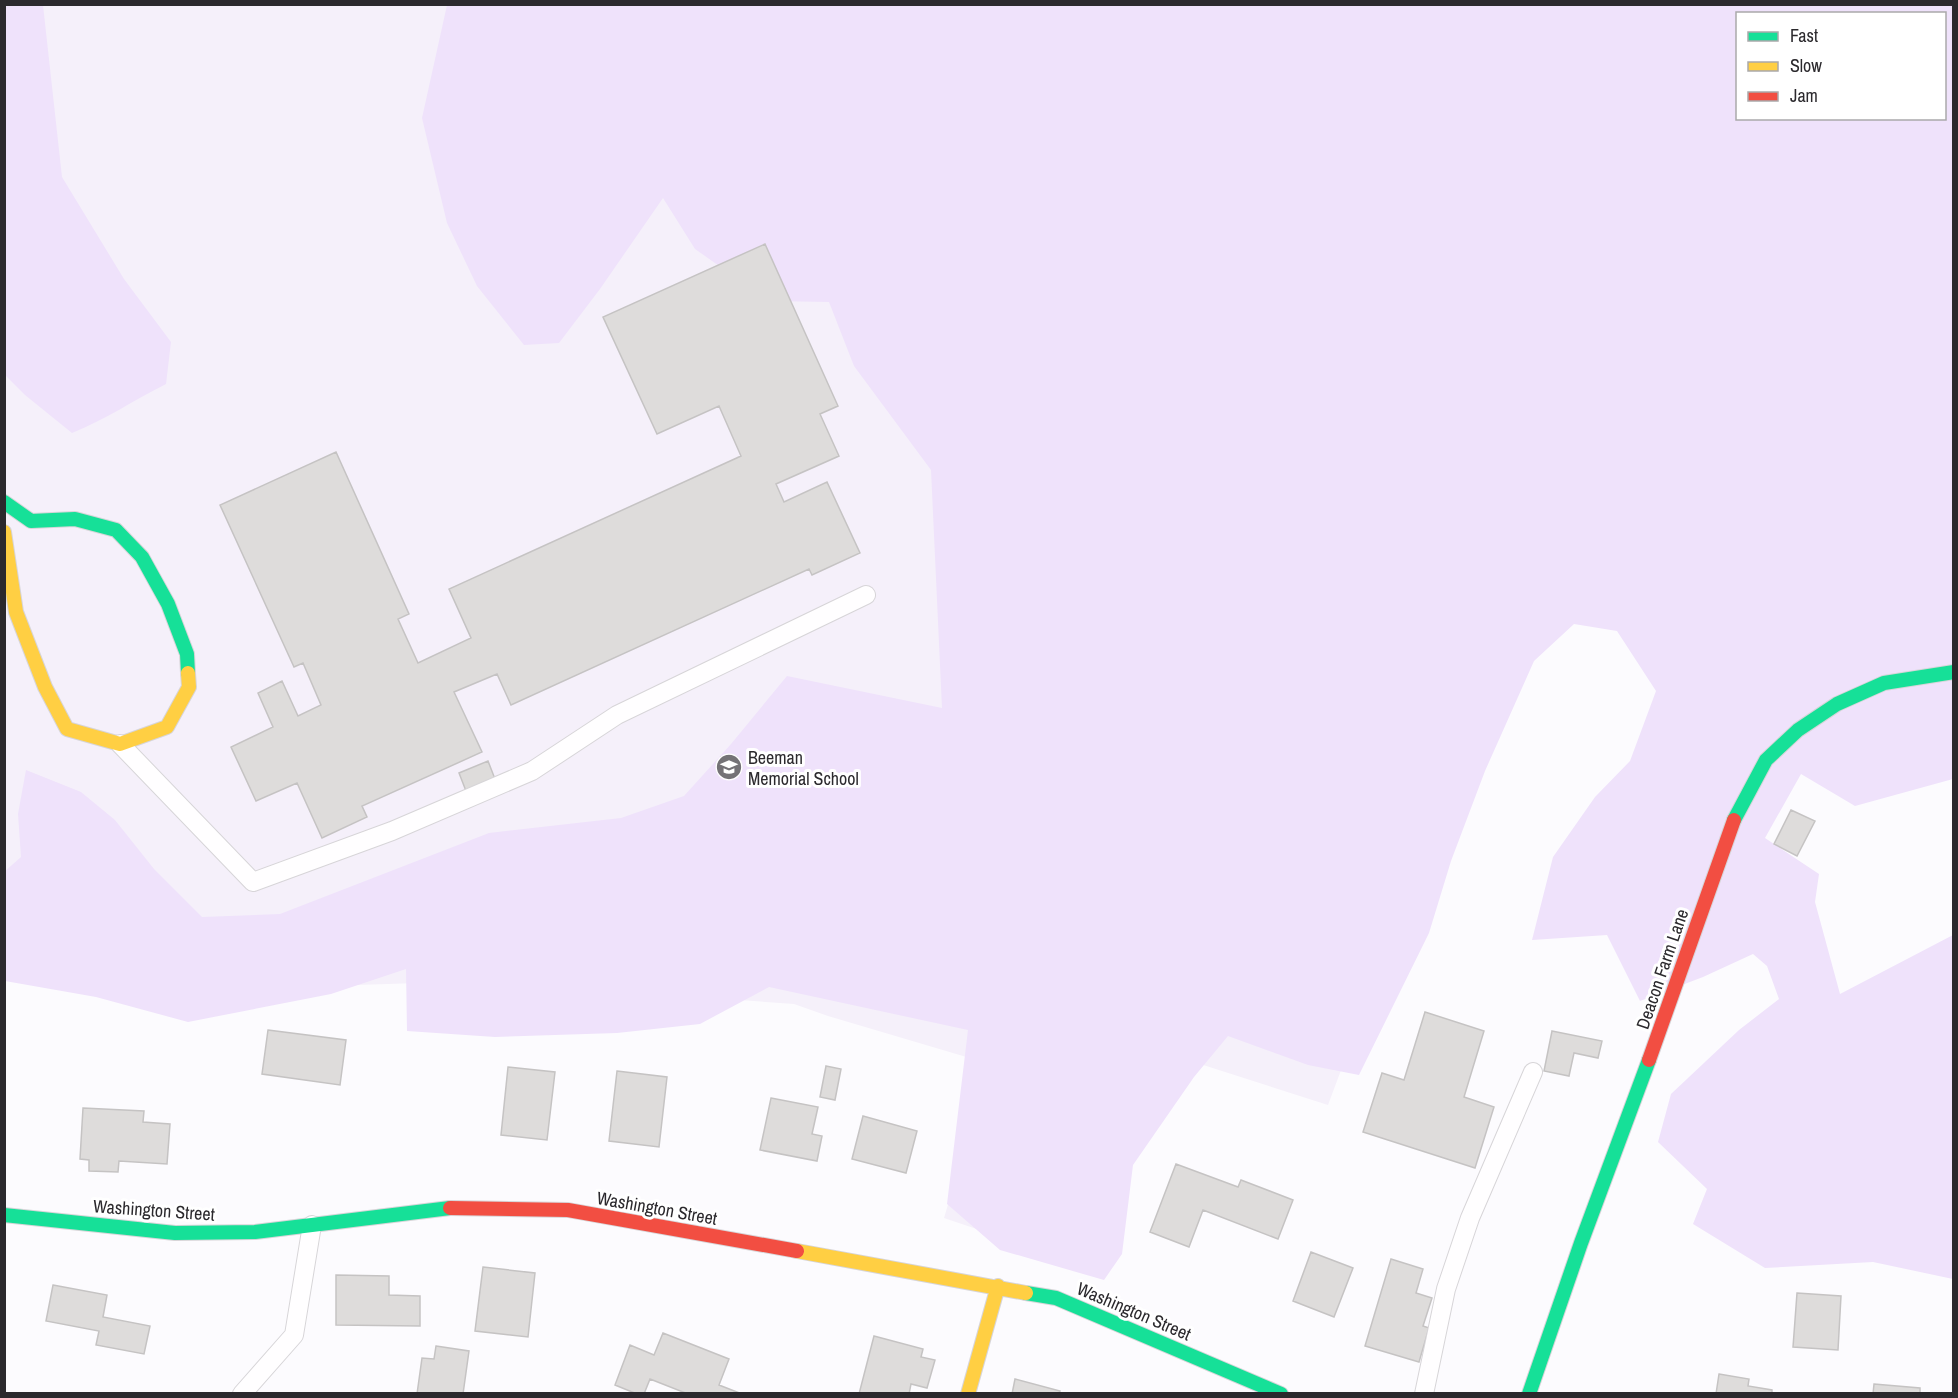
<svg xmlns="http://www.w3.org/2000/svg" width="1958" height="1398" font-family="'Archivo Narrow',sans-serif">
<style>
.built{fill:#f5f0fa}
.green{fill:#efe2fb;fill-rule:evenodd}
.building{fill:#dedcdb;stroke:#c5c3c3;stroke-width:1.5}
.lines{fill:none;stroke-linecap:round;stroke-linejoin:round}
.lane-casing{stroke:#d7d5d8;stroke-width:20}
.fast-casing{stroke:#d7d5d8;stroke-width:16}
.slow-casing{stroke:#d7d5d8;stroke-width:16}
.jam-casing{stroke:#d7d5d8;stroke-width:16}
.lane{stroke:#fffeff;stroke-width:18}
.fast{stroke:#16e098;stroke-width:14}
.slow{stroke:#ffcf43;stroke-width:14}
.jam{stroke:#f24e42;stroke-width:14}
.labels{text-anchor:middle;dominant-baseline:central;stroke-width:6;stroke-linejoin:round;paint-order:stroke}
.poi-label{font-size:18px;fill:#2b292d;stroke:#fff;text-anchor:start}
.street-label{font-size:18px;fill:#2b292d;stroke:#fff}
</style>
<rect width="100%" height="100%" fill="#fcfbfe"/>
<path class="built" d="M4 5H1816L1738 14V118L1522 585 1328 1105 1172 1055 1095 1269 944 1218 990 1064 828 1016 794 1004 482 981 227 989 5 948Z"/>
<path class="green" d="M4 5H43L62 177 124 279 171 342 166 384C134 400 105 420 72 433L25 395 5 375Z
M447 5H1953V779L1855 806 1801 774 1765 838 1819 874 1815 902 1840 994 1953 935V1279L1873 1262 1765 1268 1693 1224 1707 1189 1658 1142 1671 1094 1739 1030 1779 999 1767 966 1753 954 1703 977 1640 1001 1607 935 1532 940 1553 857 1595 797 1630 761 1656 691 1617 631 1574 624 1534 661 1485 771 1451 861 1429 933 1359 1075 1308 1065 1228 1036 1194 1077 1133 1165 1122 1254 1104 1280 1000 1250 947 1204 968 1030 769 987 700 1024 617 1033 495 1037 407 1031 406 969 331 994 188 1022 96 997 5 981 4 872 21 857 18 814 26 770 81 792 115 820 154 869 202 917 280 914 489 833 621 818 684 796 731 744 787 676 942 708 931 470 854 366 829 302 769 301 695 249 663 198 600 289 559 343 524 345 477 286 447 223 422 118ZM1738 14H1944V118H1738Z"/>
<path class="building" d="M765 244 838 406 820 414 839 456 776 484 784 502 827 482 860 553 812 575 809 569 511 705 497 674 454 692 482 752 362 806 367 817 322 838 297 783 256 801 231 747 273 727 258 693 282 681 298 716 321 705 303 663 294 667 220 505 336 452 409 614 398 619 418 663 471 638 449 589 741 456 719 406 657 434 603 317Z
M488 761 495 779 466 791 459 773Z
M1791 810 1815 821 1797 856 1774 844Z
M1425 1012 1484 1031 1464 1097 1494 1107 1475 1168 1363 1132 1382 1073 1404 1080Z
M268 1030 346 1040 340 1085 262 1074Z
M1552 1031 1602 1041 1598 1058 1574 1053 1569 1076 1544 1071Z
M826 1066 841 1069 835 1100 820 1097Z
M508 1067 555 1072 547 1140 501 1135Z
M617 1071 667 1077 659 1147 609 1141Z
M771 1098 818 1107 812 1134 822 1136 817 1161 760 1150Z
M83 1108 144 1111 143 1122 170 1124 167 1164 119 1161 118 1172 89 1171V1160L80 1159Z
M863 1116 917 1131 906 1173 852 1159Z
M1176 1164 1238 1187 1241 1180 1293 1200 1278 1239 1203 1210 1189 1247 1150 1232Z
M1311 1252 1353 1268 1334 1317 1293 1301Z
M1391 1259 1423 1269 1416 1293 1432 1298 1423 1326 1429 1328 1419 1362 1365 1346Z
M483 1267 535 1273 528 1337 475 1331Z
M336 1275 389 1276V1295L420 1296V1326L336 1325Z
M53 1285 107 1295 103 1317 150 1326 144 1354 96 1345 99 1331 46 1321Z
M1797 1293 1841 1296 1838 1350 1793 1347Z
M663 1333 729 1359 719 1385 742 1394H688L650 1379 644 1394H637L615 1385 630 1345 654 1355Z
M874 1336 923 1349 921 1357 935 1360 927 1388 911 1384 909 1394H859Z
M436 1346 469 1351 463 1394H417L422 1358 434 1359Z
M1719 1374 1749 1379 1748 1386 1772 1390V1394H1716Z
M1015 1379 1060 1391 1059 1394H1012Z
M1874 1384 1920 1388V1394H1873Z"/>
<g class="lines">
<g class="lane-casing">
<path id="lane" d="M120 744 253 882 392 831 532 771 617 715 866 595
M242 1394 294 1335 312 1225
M1424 1394 1446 1289 1470 1218 1533 1072"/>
</g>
<g class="fast-casing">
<path id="fast" d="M4 502 31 521 75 519 116 530 142 557 168 604 187 654 188 673
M1734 820 1766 760 1798 730 1837 704 1884 683 1954 672
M4 1215 175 1233 255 1232 450 1208
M1026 1293 1056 1298 1281 1394
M1529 1394 1581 1243 1649 1060"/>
</g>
<g class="slow-casing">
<path id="slow" d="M4 532 16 612 45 687 67 729 120 744 167 727 189 687 188 673
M797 1251 1026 1293
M968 1394 998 1286"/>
</g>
<g class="jam-casing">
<path id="jam" d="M1649 1060 1734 820
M450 1208 568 1210 797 1251"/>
</g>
<use href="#lane" class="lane"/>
<use href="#fast" class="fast"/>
<use href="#slow" class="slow"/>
<use href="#jam" class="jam"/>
</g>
<defs>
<g id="school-disc" transform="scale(1.35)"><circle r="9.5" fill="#747276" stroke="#fff"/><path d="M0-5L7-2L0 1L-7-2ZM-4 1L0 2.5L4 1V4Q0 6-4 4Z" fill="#fff"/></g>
</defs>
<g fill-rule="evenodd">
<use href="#school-disc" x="729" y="767"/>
</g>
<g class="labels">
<g class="poi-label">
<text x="748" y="757">Beeman<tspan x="748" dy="21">Memorial School</tspan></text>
</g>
<g class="street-label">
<text transform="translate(1662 969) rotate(-71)">Deacon Farm Lane</text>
<text transform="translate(657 1208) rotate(10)">Washington Street</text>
<text transform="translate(154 1210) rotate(4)">Washington Street</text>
<text transform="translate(1134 1311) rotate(23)">Washington Street</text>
</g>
</g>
<rect width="1958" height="1398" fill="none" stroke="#2b292d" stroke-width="12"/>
<rect x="1736" y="12" width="210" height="108" fill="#ffffff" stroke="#aaa9ab" stroke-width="1.5"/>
<rect x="1748" y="32" width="30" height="9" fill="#16e098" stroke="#aaa9ab" stroke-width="1.5"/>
<text x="1790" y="42" font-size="18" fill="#2b292d">Fast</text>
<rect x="1748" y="62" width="30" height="9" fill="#ffcf43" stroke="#aaa9ab" stroke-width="1.5"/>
<text x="1790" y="72" font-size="18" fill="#2b292d">Slow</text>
<rect x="1748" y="92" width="30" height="9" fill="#f24e42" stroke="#aaa9ab" stroke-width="1.5"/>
<text x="1790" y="102" font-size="18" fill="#2b292d">Jam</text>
</svg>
